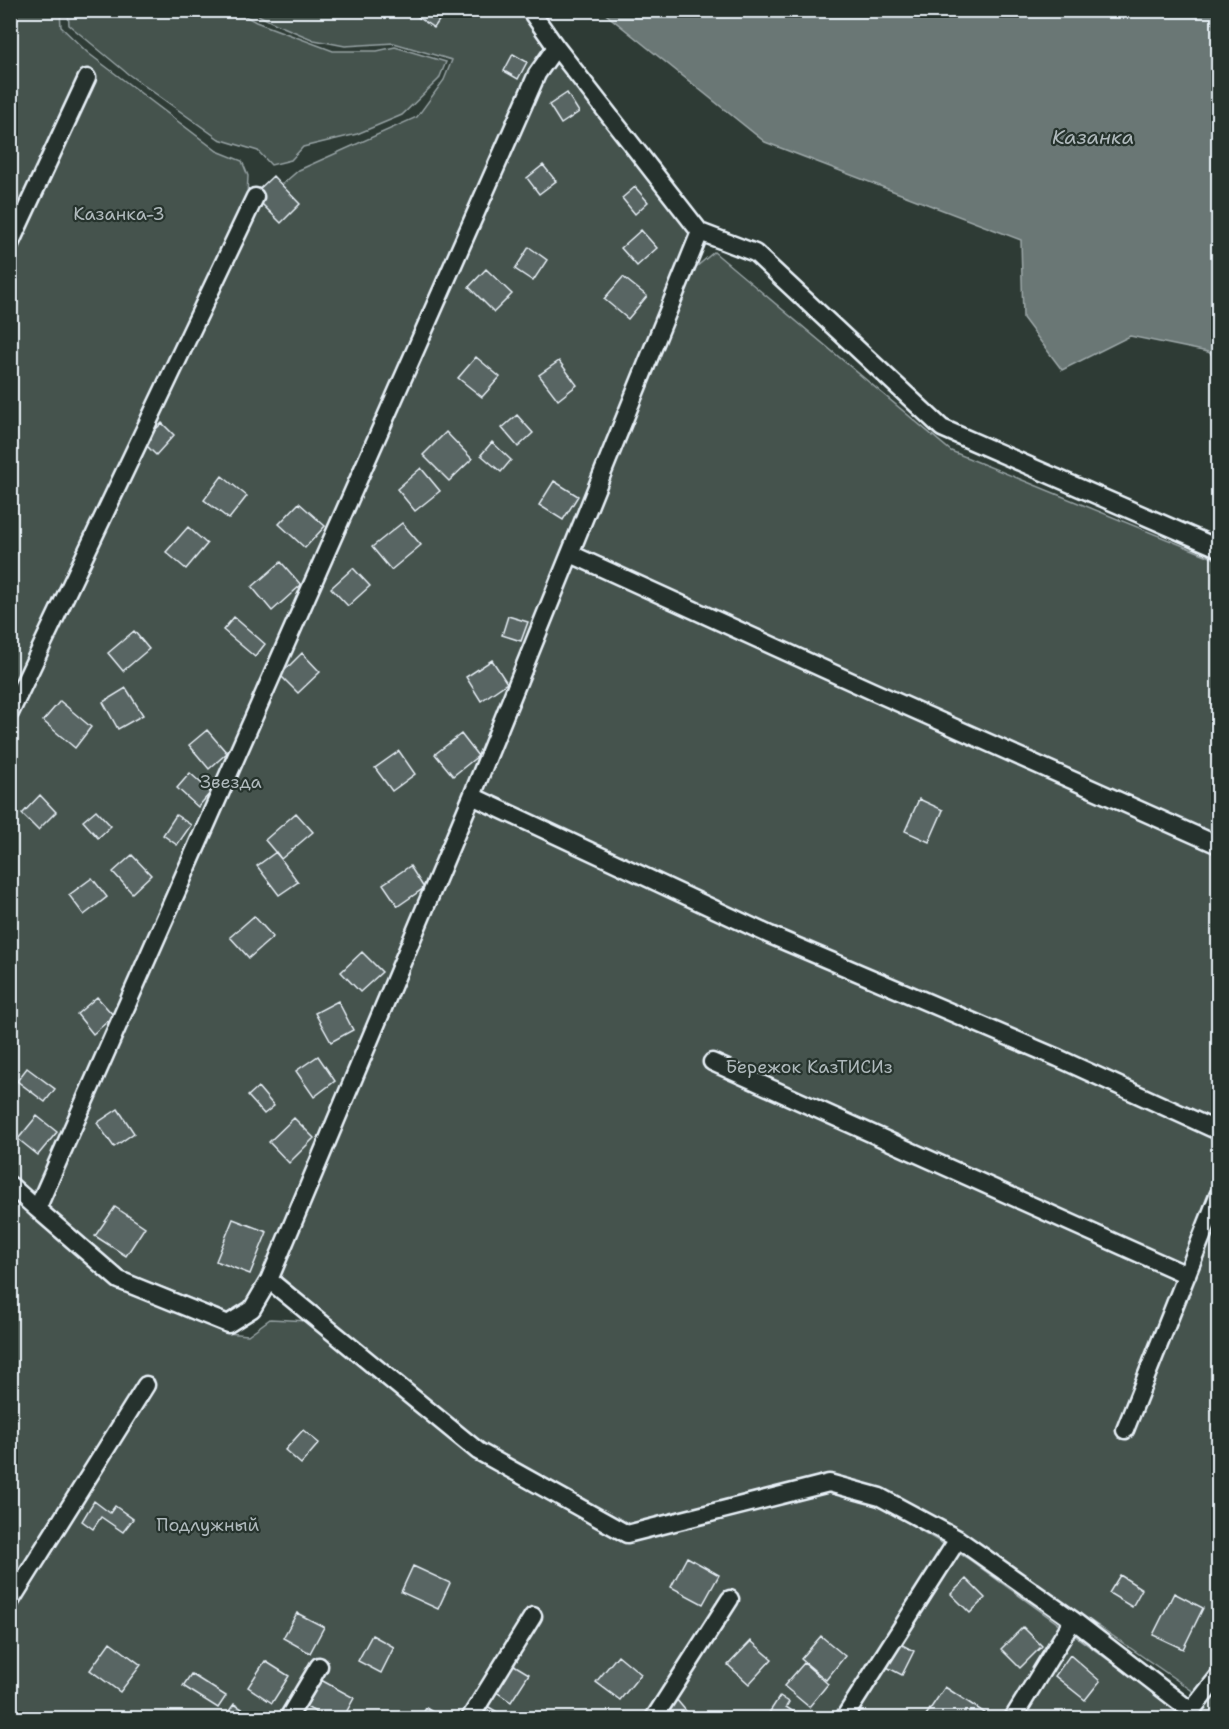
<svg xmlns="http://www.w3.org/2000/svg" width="1229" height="1729" font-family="'Shantell Sans',sans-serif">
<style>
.green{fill:#45524e;stroke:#96a2a3;stroke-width:1.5}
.water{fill:#6b7775;stroke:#9da8a9;stroke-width:1.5}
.building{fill:#596563;stroke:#e8f1f8;stroke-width:1.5}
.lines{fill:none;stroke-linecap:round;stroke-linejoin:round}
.service-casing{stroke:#e8f1f8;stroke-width:21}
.service{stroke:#26332d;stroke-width:16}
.labels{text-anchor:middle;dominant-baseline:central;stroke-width:4.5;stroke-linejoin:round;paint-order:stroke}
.park-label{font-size:18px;fill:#afb9bc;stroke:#26332d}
.water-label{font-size:20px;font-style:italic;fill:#b0babd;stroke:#26332d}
</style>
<rect width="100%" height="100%" fill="#2e3b35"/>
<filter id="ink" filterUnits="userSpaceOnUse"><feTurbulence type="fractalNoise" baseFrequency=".0167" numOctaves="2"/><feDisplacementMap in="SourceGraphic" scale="12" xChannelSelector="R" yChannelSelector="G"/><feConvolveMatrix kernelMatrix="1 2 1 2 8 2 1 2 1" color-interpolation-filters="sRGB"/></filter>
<g filter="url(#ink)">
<path class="green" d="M11 11H60L61 27 88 53 217 151 242 161 248 176 247 196 11 697Z
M68 11H236L256 22 333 51H377L395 47 446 62 439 79 402 115 357 134 303 147 291 160 271 165 258 151 219 139 128 74 69 25Z
M250 11H521L691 235 481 755 258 1285 246 1304 230 1314 121 1271 11 1177V733L256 207 299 170 417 117 444 80 452 60 394 43 345 46 314 40 276 24Z
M714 252 951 451 1218 560V1662L1197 1694 962 1532 829 1478 627 1526 482 1445 279 1275 689 273Z
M10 1194 118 1288 227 1333 248 1335 270 1319 309 1321 474 1454 626 1540 830 1490 876 1504 967 1558 1189 1718H11Z
M1218 1690V1718H1198Z"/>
<path class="water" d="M602 11H1218V359L1208 352 1130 336 1062 370 1023 318 1021 240 765 142Z"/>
<path class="building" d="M408 10H446L434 28Z
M513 54 527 62 518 79 504 71Z
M567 93 579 112 561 124 549 105Z
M543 165 556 181 539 194 527 178Z
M273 176 300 204 281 223 253 195Z
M635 187 648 202 635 214 622 198Z
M641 230 657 248 637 266 621 248Z
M529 247 547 260 533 281 515 269Z
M486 269 512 294 494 312 469 287Z
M623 277 647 296 628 319 604 299Z
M476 357 500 377 482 397 458 378Z
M559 361 577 385 558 400 539 375Z
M517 415 533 433 518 447 502 428Z
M162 423 174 435 156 455 143 442Z
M446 432 472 459 449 481 423 455Z
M492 442 511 460 501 472 481 455Z
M421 468 440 491 415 511 397 489Z
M222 476 247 496 229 519 204 500Z
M554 481 578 496 563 520 539 505Z
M299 503 325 526 305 548 279 524Z
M402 523 421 545 391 570 372 547Z
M188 527 207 544 186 569 166 552Z
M281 562 301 585 272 611 252 587Z
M353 568 370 586 348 606 331 588Z
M508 616 528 622 521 641 502 635Z
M234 617 265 644 255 657 223 630Z
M134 631 149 649 123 671 108 653Z
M302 653 320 672 298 693 280 675Z
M492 660 507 683 481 701 466 677Z
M126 688 143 715 118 729 103 702Z
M60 701 91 727 75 748 43 721Z
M207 730 227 753 209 769 189 745Z
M461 734 478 756 453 776 435 754Z
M399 751 415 774 392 791 375 768Z
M190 773 211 792 198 807 177 788Z
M40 795 56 812 38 830 22 814Z
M919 799 943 810 929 842 905 831Z
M96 810 111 826 98 838 83 821Z
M296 813 313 832 281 859 265 840Z
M176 815 191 825 177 845 163 835Z
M276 852 298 882 279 895 257 866Z
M132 855 151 875 132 893 113 872Z
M410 866 424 888 398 906 383 884Z
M92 878 107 897 84 915 69 895Z
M254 916 273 937 249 958 230 937Z
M362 952 382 972 360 992 341 972Z
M97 997 114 1016 93 1034 77 1014Z
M338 1001 353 1030 331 1042 315 1013Z
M318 1056 335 1081 314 1097 296 1071Z
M27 1068 55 1089 45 1102 17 1081Z
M258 1087 274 1106 264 1114 248 1096Z
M118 1109 134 1133 114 1147 97 1123Z
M37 1116 57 1132 38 1155 18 1139Z
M294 1118 314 1138 289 1163 269 1142Z
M115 1207 145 1227 126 1256 95 1236Z
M233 1219 267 1232 250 1274 216 1261Z
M303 1430 319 1443 301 1464 285 1450Z
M94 1501 110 1513 115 1506 133 1519 123 1532 101 1517 93 1529 82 1521Z
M687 1557 719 1575 703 1604 671 1587Z
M413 1566 450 1583 438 1609 401 1592Z
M1120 1575 1142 1589 1132 1607 1109 1593Z
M966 1579 985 1598 970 1613 951 1594Z
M1174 1593 1203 1608 1183 1649 1153 1635Z
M297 1613 324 1627 310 1653 283 1638Z
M1023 1627 1042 1646 1020 1668 1001 1649Z
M372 1635 394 1647 381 1673 358 1661Z
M821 1636 845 1656 826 1680 801 1659Z
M885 1636 914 1651 902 1675 873 1660Z
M751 1641 772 1659 749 1684 728 1665Z
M110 1642 141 1665 120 1692 90 1670Z
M618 1655 641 1674 620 1700 596 1682Z
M1070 1655 1100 1681 1085 1700 1055 1676Z
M265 1661 289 1676 272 1703 248 1687Z
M509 1662 529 1674 511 1702 492 1689Z
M804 1663 828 1684 809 1707 784 1686Z
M191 1674 226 1696 218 1708 183 1686Z
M321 1680 354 1698 343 1718H327L306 1707Z
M945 1687 988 1715 986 1718H924Z
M780 1696 789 1702 786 1707 803 1718H770L767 1716Z
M676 1699 692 1718H652Z
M480 1702 508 1718H470Z
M234 1704 257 1718H224Z
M426 1708 443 1718H420Z"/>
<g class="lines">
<g class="service-casing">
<path id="service" d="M530 10 556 47 700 232 755 253 942 428 1218 548
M556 47 537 74 37 1209 119 1280 228 1324 252 1309 269 1280 478 1451 627 1534 829 1483 880 1497 958 1539 1073 1620 1191 1711 1218 1677
M10 244 87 78
M571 554 870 690 1218 845
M10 713 255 197
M472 796 770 935 1058 1058 1218 1131
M712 1062 1187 1275
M10 1185 37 1209
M269 1280 472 796 700 232
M1125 1430 1218 1196
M10 1602 146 1385
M288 1718 319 1666
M470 1718 533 1616
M654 1718 730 1599
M844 1718 958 1539
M1013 1718 1073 1620"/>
</g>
<use href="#service" class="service"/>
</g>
</g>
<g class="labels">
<g class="park-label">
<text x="119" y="214">Казанка-3</text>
<text x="231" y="782">Звезда</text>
<text x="809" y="1067">Бережок КазТИСИз</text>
<text x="208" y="1525">Подлужный</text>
</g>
<g class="water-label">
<text x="1093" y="137">Казанка</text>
</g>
</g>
<rect width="1229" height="1729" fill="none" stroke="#26332d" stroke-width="36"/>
<rect x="18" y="18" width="1193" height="1693" fill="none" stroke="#e8f1f8" stroke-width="2" filter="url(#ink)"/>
</svg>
